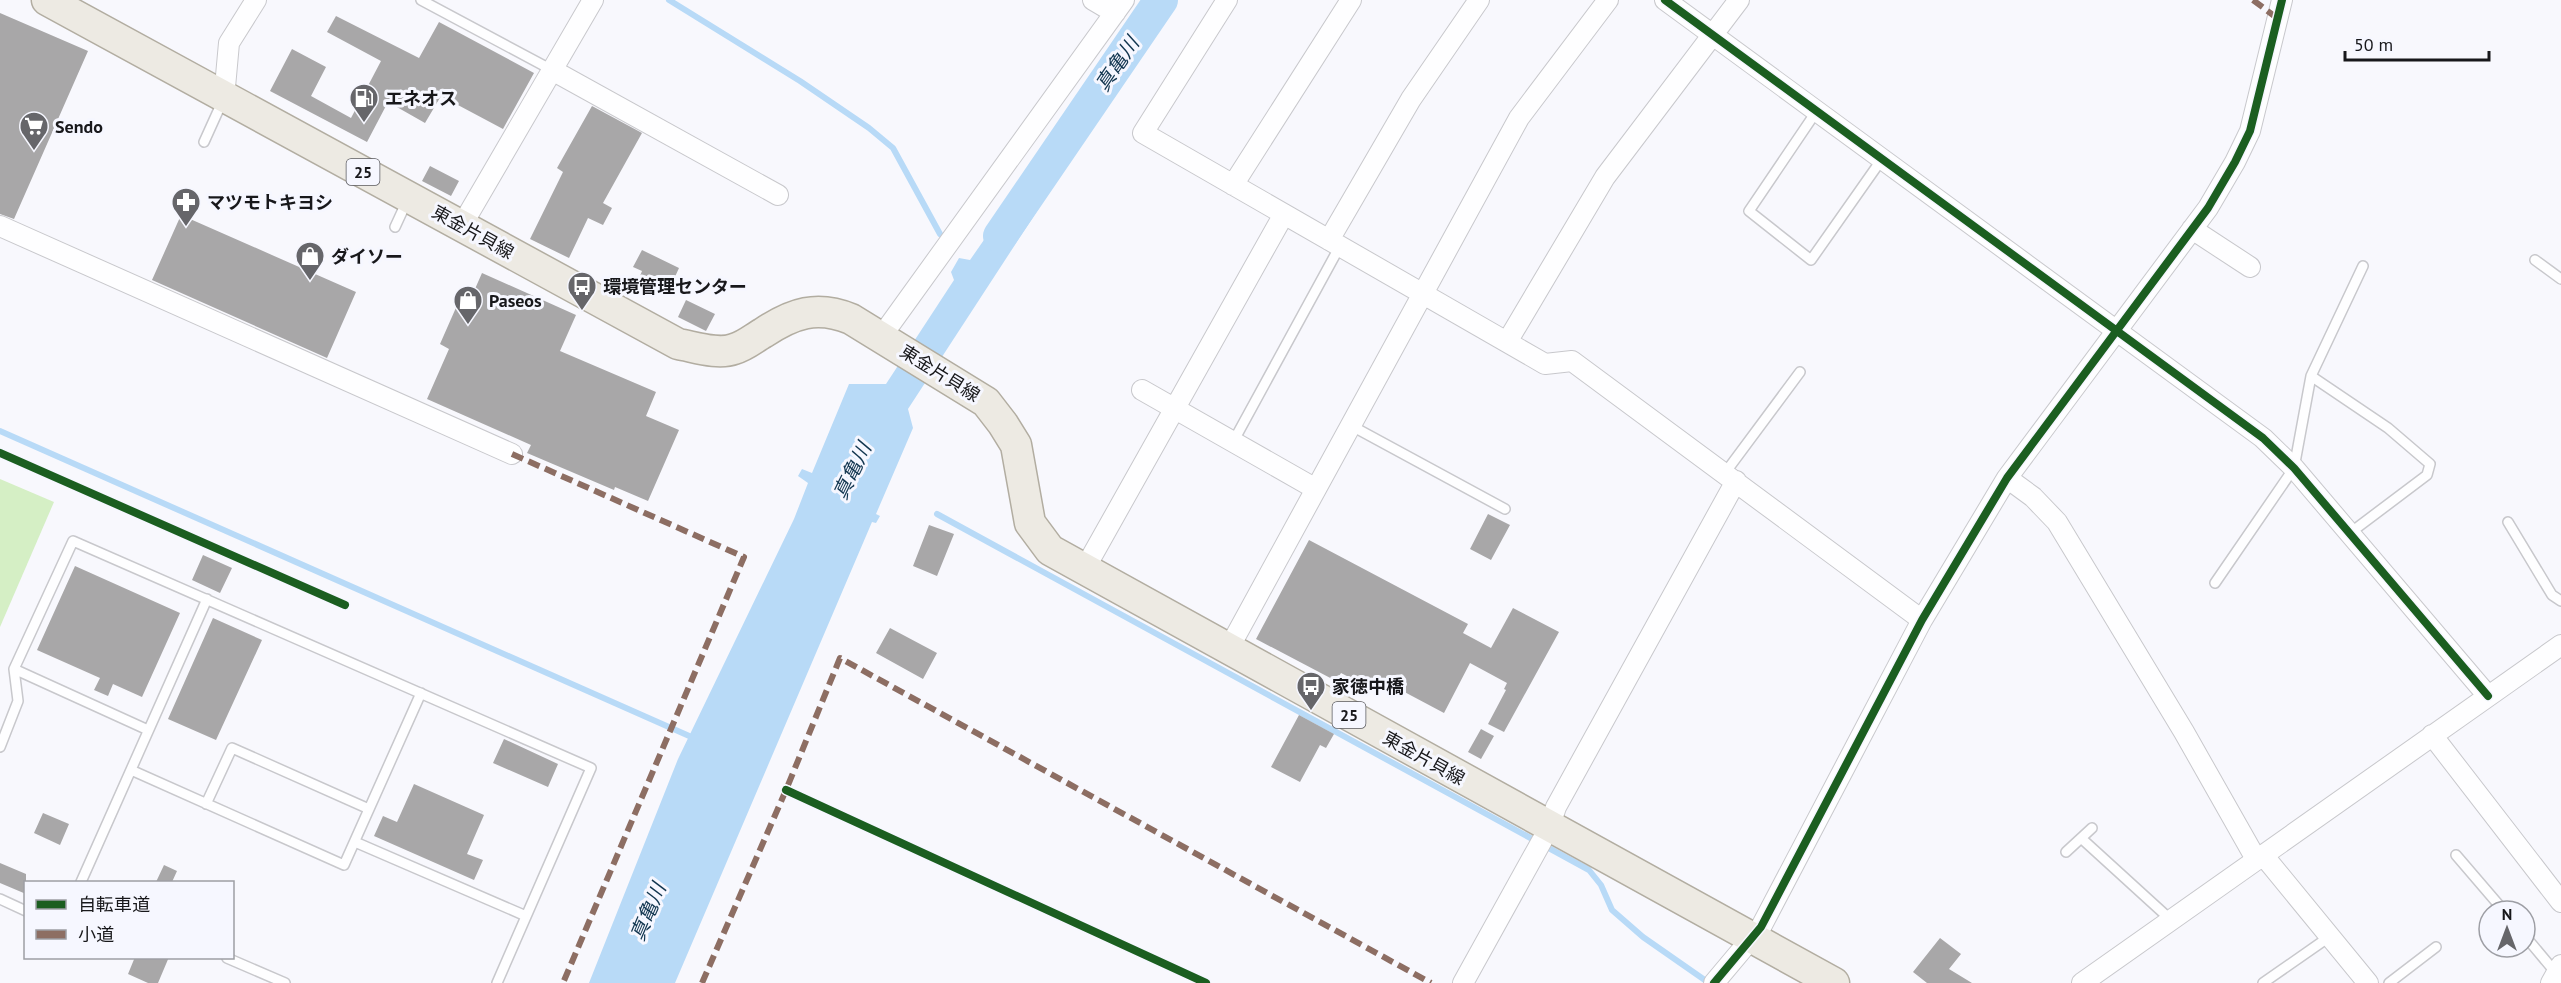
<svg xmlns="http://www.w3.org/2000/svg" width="2561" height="983" font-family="'PT Sans','Noto Sans JP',sans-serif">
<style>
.green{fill:#d5efc5}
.water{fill:#b8daf7}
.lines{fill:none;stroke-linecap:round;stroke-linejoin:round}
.stream{stroke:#b8daf7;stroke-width:6}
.river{stroke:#b8daf7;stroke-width:34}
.building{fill:#a8a7a8}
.service-casing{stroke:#c8c8cc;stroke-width:12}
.minor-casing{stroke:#c8c8cc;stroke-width:22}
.primary-casing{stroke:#b2ada1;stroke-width:33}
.service{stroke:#fefeff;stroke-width:9}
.minor{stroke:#fefeff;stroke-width:20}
.primary{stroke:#edeae3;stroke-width:30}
.quiet{stroke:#8d6e63;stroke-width:6;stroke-dasharray:12 6;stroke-linecap:butt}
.cycleway-casing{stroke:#f6f7ff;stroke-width:11}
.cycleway{stroke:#1b5e20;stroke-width:8}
.labels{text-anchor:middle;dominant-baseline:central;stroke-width:6;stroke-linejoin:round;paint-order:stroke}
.shield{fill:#f6f7ff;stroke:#5b5b5f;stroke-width:1.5}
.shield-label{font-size:16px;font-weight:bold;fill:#18181b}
.poi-label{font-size:18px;font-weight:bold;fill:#18181b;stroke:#f6f7ff;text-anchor:start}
.street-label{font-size:18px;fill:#18181b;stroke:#f6f7ff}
.water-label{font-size:20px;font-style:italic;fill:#11354f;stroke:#f6f7ff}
</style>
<rect width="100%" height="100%" fill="#f8f8fd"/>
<path class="green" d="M0 479 54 502 0 627Z"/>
<path class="water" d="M1018 191 1039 208 908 409 913 428 876 514 880 516 876 523 872 522 675 983H589L678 759 794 519 808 483 798 476 802 469 812 473 849 384H886L954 280 951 272 959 258 970 260Z"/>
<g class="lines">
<path class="stream" d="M669 0 800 81 869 128 893 148 940 234
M0 431 696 739
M937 514 1589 870 1601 885 1612 910 1643 937 1709 983"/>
<path class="river" d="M1000 236 1161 0"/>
</g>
<path class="building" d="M0 13 88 51 14 219 0 214Z
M336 16 419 58 439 22 534 73 503 129 441 96 425 123 388 102 367 142 270 91 292 49 326 67 311 96 351 118 381 61 327 32Z
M592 106 642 133 603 203 612 208 603 225 588 218 569 258 530 239 563 172 557 168Z
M430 166 459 181 451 196 422 181Z
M181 215 356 292 327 358 152 280Z
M642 250 679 268 669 290 640 276 642 271 633 267Z
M482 273 576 315 560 351 656 392 646 416 679 430 648 501 615 487 614 490 527 453 531 445 427 399 449 349 440 344 462 294 471 298Z
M686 300 715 314 706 331 678 317Z
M1488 514 1510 525 1491 560 1470 549Z
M929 525 954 534 937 576 913 566Z
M1309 540 1468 624 1463 633 1491 648 1513 608 1559 632 1504 732 1488 724 1506 690 1504 689 1507 683 1470 663 1444 713 1380 679 1374 690 1341 673 1336 681 1256 639Z
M203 555 232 568 220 593 192 580Z
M75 566 180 613 142 697 113 684 108 696 94 690 100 678 37 650Z
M213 618 262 640 216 740 168 719Z
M890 628 937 653 923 679 876 653Z
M1299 715 1334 734 1326 748 1320 745 1300 782 1271 767Z
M1481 729 1494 736 1481 759 1468 752Z
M504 739 558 764 548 787 493 763Z
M414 784 484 815 467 854 483 860 474 880 374 836 383 816 397 822Z
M43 813 69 824 60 845 34 833Z
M0 863 26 874V894L0 883Z
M164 865 177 871 172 882H156Z
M1940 938 1961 954 1949 969 1972 983H1927L1913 972Z
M135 957H169L158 983H148L128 974Z"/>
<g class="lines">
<g class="service-casing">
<path id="service" d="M421 0 552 70
M1816 112 1749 211 1811 260 1882 159
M204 142 223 100
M395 227 407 201
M2535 260 2561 279
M2311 376 2388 428 2430 464 2427 475 2350 533
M1350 425 1505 509
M1233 442 1340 246
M1725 473 1800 372
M2508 522 2552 595 2561 601
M2215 583 2294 468 2311 376 2363 266
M14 669 148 730
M0 747 18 701 14 669 73 541 591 768 497 983
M131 770 344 865 421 693
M206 804 232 748 369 809
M2081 838 2171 920
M355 842 526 916
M2066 852 2092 828
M2456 855 2504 911
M81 882 207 599
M0 899 26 911
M2525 936 2556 973
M227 958 285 983
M2263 983 2329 937
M2389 983 2436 947"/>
</g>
<g class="minor-casing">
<path id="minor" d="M1093 0 1115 13
M1227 0 1143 133 1545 364 1572 361 1922 620
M1665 0 2263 438 2294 468 2488 696
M552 70 778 195
M224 98 229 43 256 0
M1233 185 1351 0
M462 225 593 0
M0 226 512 454
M2192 229 2250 267
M1329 240 1411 99 1479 0
M881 337 1124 0
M1507 342 1605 177 1739 0
M1142 390 1316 489
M2007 478 2033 497 2057 522 2184 732 2256 859
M1084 570 1284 214
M1229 648 1519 118 1608 0
M2432 735 2561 902
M2263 855 2368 983
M1463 983 1549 828 1556 807 1736 481
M1714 983 1761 927 1922 620 2007 478 2208 208 2235 162 2250 131 2282 0
M2082 983 2561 645
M2551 983 2561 965"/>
</g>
<g class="primary-casing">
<path id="primary" d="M47 0 678 344C695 347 718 355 734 349 745 346 754 338 763 333 793 313 817 305 851 319L986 402 1003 424 1016 445 1030 523 1050 550 1834 983"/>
</g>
<use href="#service" class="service"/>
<use href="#minor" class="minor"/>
<use href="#primary" class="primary"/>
<path class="quiet" d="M2253 0 2277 18
M512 454 744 557 563 983
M702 983 786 790 840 658 1431 983"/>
<g class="cycleway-casing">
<path id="cycleway" d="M1665 0 2263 438 2294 468 2488 696
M0 453 345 605
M786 790 1206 983
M1714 983 1761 927 1922 620 2007 478 2208 208 2235 162 2250 131 2282 0"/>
</g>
<use href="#cycleway" class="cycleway"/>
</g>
<defs>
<g id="fuel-pin" transform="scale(1.5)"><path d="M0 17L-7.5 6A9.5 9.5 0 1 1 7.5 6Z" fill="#66666a" stroke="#f6f7ff"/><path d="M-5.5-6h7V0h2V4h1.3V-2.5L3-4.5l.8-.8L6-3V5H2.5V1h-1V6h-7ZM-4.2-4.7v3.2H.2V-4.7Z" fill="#fff"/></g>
<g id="supermarket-pin" transform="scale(1.5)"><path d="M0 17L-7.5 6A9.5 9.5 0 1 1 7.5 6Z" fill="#66666a" stroke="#f6f7ff"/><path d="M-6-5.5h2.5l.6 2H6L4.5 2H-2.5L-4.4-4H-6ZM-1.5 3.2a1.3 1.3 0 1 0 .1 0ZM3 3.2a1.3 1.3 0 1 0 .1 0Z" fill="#fff"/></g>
<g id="pharmacy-pin" transform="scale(1.5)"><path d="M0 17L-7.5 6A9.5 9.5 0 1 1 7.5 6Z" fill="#66666a" stroke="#f6f7ff"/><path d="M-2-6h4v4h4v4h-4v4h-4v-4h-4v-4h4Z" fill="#fff"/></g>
<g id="shop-pin" transform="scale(1.5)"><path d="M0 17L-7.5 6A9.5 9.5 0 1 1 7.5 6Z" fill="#66666a" stroke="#f6f7ff"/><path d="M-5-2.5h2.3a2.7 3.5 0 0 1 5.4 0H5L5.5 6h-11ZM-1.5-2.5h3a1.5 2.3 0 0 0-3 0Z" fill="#fff"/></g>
<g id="bus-pin" transform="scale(1.5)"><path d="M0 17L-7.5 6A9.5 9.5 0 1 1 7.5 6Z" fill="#66666a" stroke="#f6f7ff"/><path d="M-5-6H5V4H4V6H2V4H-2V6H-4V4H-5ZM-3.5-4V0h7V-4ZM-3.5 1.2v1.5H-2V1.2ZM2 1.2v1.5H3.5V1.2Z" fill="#fff"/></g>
</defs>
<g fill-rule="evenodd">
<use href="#fuel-pin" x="364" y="98"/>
<use href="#supermarket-pin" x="34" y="126"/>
<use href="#pharmacy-pin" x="186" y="202"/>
<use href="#shop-pin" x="310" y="256"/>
<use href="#bus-pin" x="582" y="286"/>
<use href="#shop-pin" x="468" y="300"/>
<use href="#bus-pin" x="1311" y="686"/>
</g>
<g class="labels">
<g class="shield">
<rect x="346.5" y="159" width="33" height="26" rx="4.5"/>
<rect x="1332.5" y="702" width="33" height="26" rx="4.5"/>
</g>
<g class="shield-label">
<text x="363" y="172">25</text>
<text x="1349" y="715">25</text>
</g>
<g class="poi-label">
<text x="385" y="98">エネオス</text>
<text x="55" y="126">Sendo</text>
<text x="207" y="202">マツモトキヨシ</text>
<text x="331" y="256">ダイソー</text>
<text x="603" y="286">環境管理センター</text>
<text x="489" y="300">Paseos</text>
<text x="1332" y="686">家徳中橋</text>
</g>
<g class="street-label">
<text transform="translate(473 232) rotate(29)">東金片貝線</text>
<text transform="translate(940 373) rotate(32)">東金片貝線</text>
<text transform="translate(1424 758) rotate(29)">東金片貝線</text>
</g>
<g class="water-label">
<text transform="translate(1117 64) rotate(-56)">真亀川</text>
<text transform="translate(852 471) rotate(-64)">真亀川</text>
<text transform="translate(648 912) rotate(-67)">真亀川</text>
</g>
</g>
<rect x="24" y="881" width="210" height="78" fill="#f6f7ff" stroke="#9d9ea4" stroke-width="1.5"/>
<rect x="36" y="900" width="30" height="9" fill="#1b5e20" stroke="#9d9ea4" stroke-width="1.5"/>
<text x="78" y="911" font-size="18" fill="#18181b">自転車道</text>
<rect x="36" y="930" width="30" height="9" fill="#8d6e63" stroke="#9d9ea4" stroke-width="1.5"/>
<text x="78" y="941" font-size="18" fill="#18181b">小道</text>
<g transform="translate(2507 929)"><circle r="28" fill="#f6f7ff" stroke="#9d9ea4" stroke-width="1.5"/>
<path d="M0-4.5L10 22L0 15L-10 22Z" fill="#66666a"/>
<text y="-9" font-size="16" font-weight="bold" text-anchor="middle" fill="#18181b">N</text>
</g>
<path d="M2345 51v9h144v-9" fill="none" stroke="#18181b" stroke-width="3"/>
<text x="2354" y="51" font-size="18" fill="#18181b" stroke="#f6f7ff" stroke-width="4.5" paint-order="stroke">50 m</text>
</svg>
